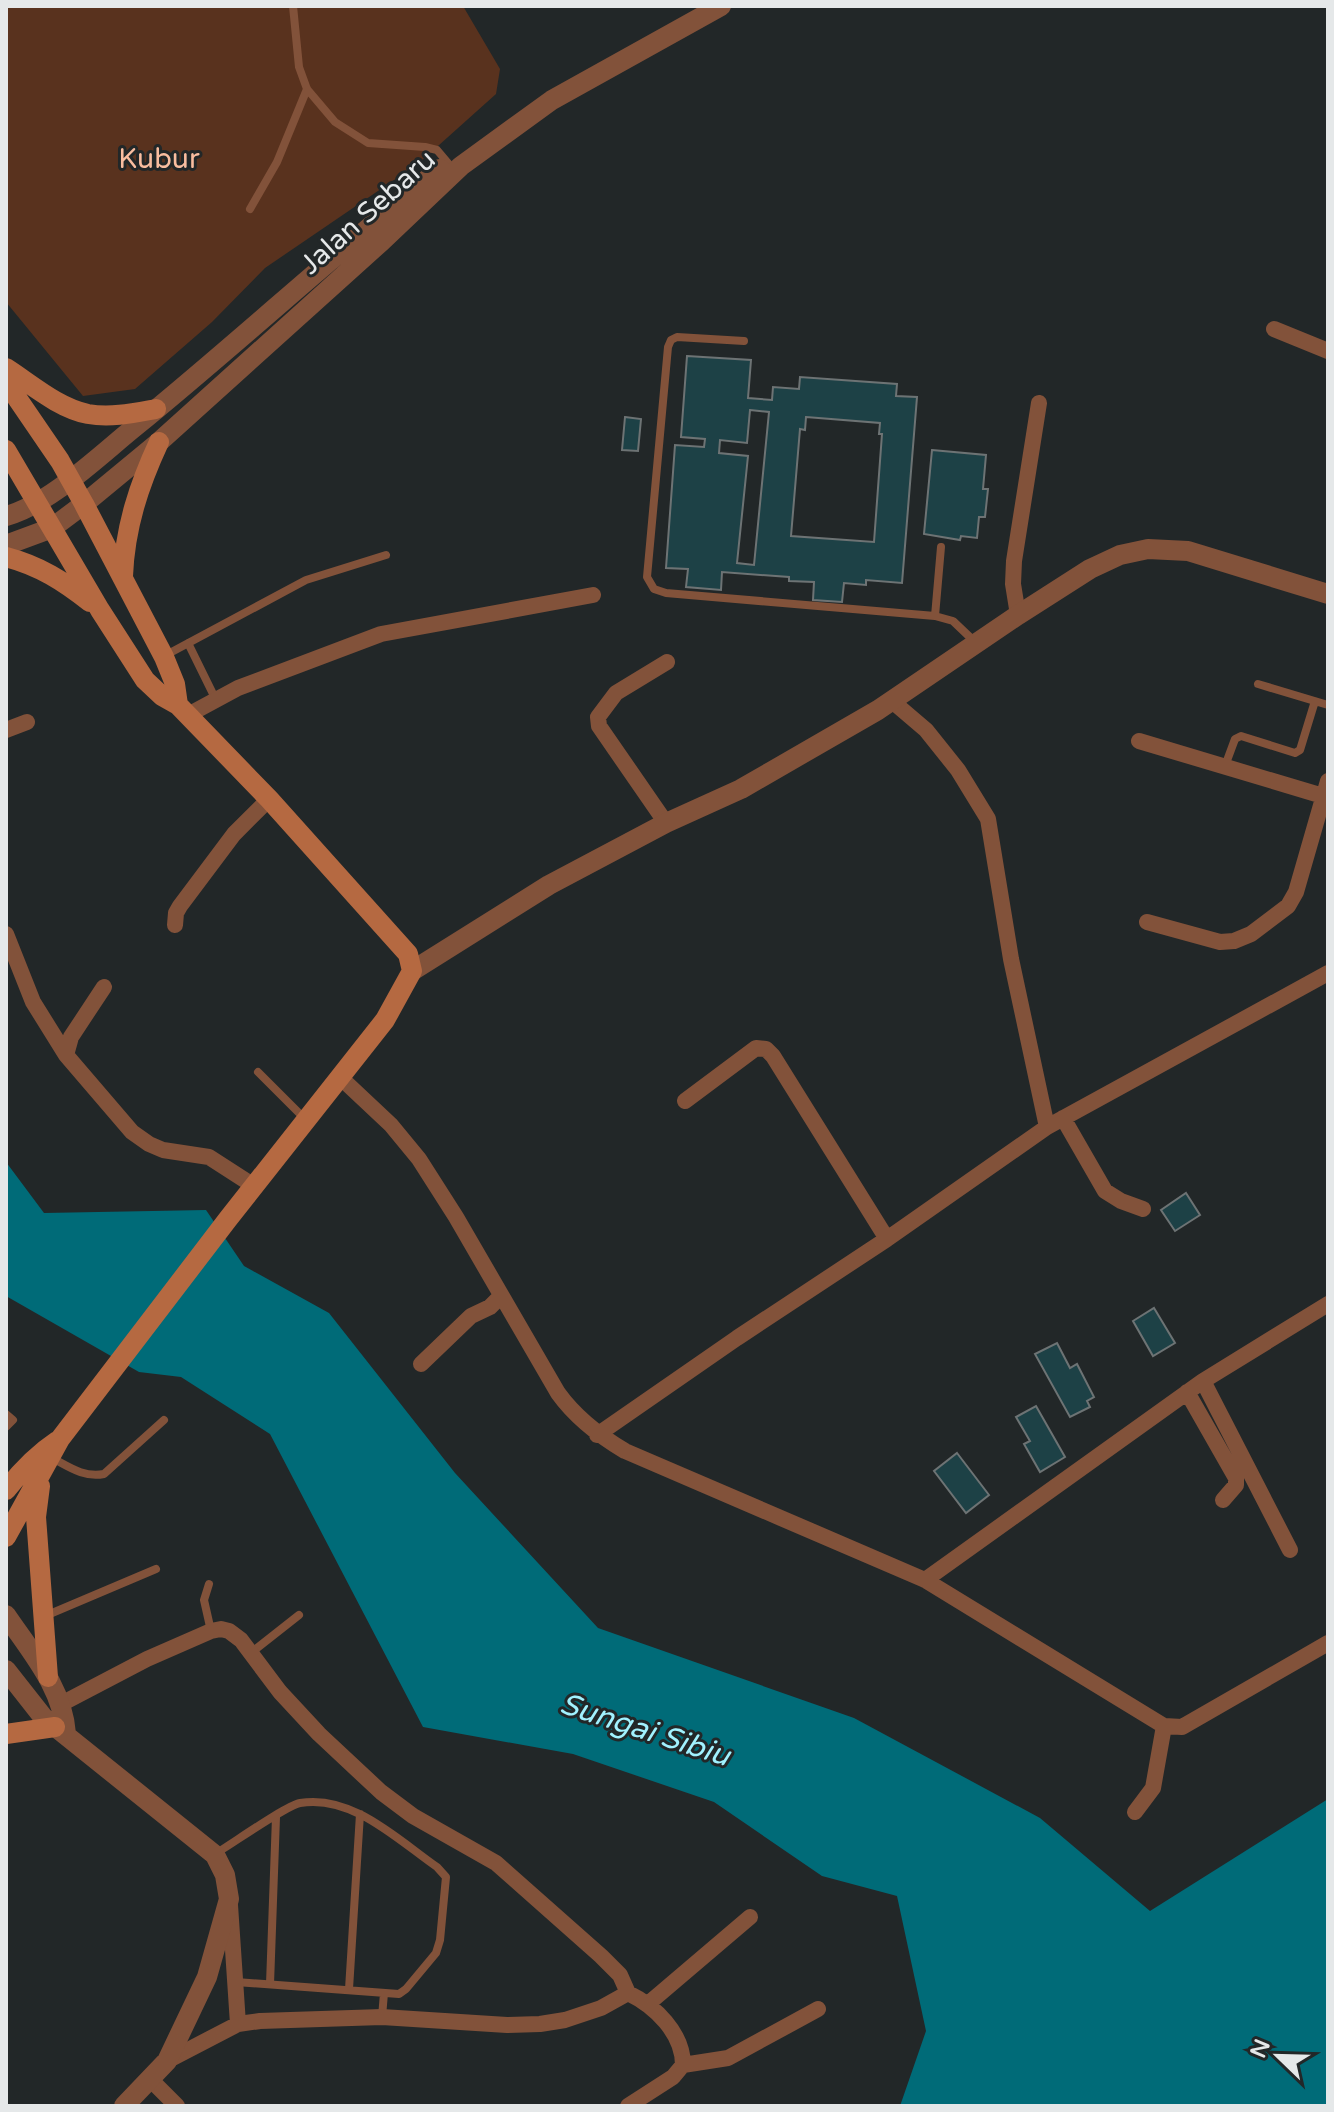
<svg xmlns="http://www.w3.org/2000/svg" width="1334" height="2112" font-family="'Varela Round',sans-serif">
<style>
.green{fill:#59321e}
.water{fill:#006b78}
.building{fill:#1d4146;stroke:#6d7374;stroke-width:2;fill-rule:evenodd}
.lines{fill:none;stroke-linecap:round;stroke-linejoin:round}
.service{stroke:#82523a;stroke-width:8}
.minor{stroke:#82523a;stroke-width:16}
.tertiary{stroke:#82523a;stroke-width:20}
.secondary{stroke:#b56941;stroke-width:20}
.labels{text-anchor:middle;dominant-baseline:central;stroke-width:6;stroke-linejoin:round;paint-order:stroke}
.park-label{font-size:28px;fill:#f9bd9f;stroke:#222728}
.street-label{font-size:28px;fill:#e5e8e9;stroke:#222728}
.water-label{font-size:30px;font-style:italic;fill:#a1f2ff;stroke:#222728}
</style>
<rect width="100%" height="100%" fill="#222728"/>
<path class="green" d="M6 6H463L500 69 496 94 419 163 265 268 212 322 135 389 83 396 6 302Z"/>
<path class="water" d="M6 1162 44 1213 206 1210 244 1266 329 1313 455 1473 598 1628 854 1718 1040 1818 1150 1911 1328 1799V2106H900L926 2031 897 1896 822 1876 714 1802 573 1754 423 1727 270 1434 181 1377 139 1372 6 1296Z"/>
<path class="building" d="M687 356 751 360 748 398 772 400 773 387 799 389 800 377 897 384 896 396 917 397 902 583 866 580V585L844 583 842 602 813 600 814 582 789 581V577L722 572 721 590 686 587 688 569 666 568 675 445 704 447 705 439 681 437ZM750 410 769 412 754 565 737 563 748 456 719 453 720 440 747 443ZM806 417 880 423 879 434H882L874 542 791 536 800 429 805 430Z
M625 417 641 419 638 451 622 450Z
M932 450 986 455 983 489H988L985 517H979L977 538 961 536 960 540 924 534Z
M1186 1193 1200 1215 1175 1231 1161 1210Z
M1154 1308 1175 1343 1153 1356 1133 1321Z
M1057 1343 1070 1368 1077 1364 1094 1397 1087 1401 1090 1407 1070 1417 1035 1354Z
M1036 1406 1065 1457 1040 1472 1024 1444 1030 1441 1016 1417Z
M957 1453 989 1495 966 1513 934 1471Z"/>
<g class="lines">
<path class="service" d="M293 6 299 67 307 89 335 122 368 143 425 147 437 150 448 163
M250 209 277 162 307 89
M744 341 677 337 671 340 668 347 647 577 654 589 666 593 935 616 953 621 975 642
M935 616 941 547
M188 643 215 698
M166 655 306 580 386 555
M1258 684 1328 705
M1225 766 1235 739 1241 736 1295 753 1300 750 1315 701
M258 1072 305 1119
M6 1414 13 1420 6 1427
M52 1458C69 1467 84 1478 104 1474L164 1420
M209 1584 204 1600 211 1631
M45 1616 156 1569
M252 1652 299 1615
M215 1854C232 1844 285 1806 300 1803 352 1794 398 1840 437 1867L446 1877 440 1940 436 1953 406 1989 399 1994 236 1982
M270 1984 276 1817
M349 1989 360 1814
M382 2017 384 1993"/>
<path class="minor" d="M1274 329 1328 351
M1018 615 1013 584 1014 561 1039 403
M892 701 926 730 958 770 988 819 1011 959 1047 1127
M188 715 238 688 381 634 593 595
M6 730 27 722
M1139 741 1323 796
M666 823 599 726 598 717 616 693 667 662
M1147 922 1220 942 1234 941 1251 934 1288 906 1296 892 1328 781
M175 925 176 913 180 906 234 834 269 799
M6 934 33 1002 66 1055 132 1132 149 1144 163 1150 209 1157 254 1186
M66 1055 71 1037 104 987
M341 1078 391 1125 419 1159 456 1217 558 1393C576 1418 598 1435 625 1451L925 1580 1164 1726 1182 1727 1328 1643
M685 1101 756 1048 766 1049 773 1056 887 1239
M1063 1118 1105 1191 1121 1201 1143 1209
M421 1364 471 1316 490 1307 501 1296
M1203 1381 1290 1550
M1187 1392 1236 1478V1485L1223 1500
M597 1435 737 1338 887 1239 1047 1127 1328 973
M925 1580 1203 1381 1328 1304
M61 1704 147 1659 211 1631 221 1629 229 1631 241 1640 280 1692 319 1734 381 1792 413 1816 496 1863 601 1956 620 1975 628 1993 601 2008 565 2020 540 2024 507 2025 382 2017 260 2021 238 2024 167 2061
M1135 1812 1153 1788 1164 1726
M230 1905 238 2024
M649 2003 750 1917
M683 2065 728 2058 818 2009
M151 2080 177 2106
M628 2106 673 2077 683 2065C683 2033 655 2006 628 1993"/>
<path class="tertiary" d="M6 516C50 504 100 455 136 426 239 342 336 252 440 169
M6 545 52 528 84 504 159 442 382 241 461 166 552 100 721 6
M412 971 549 885 666 823 741 789 878 710 1018 615 1090 569 1120 555 1148 549 1188 551 1328 594
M6 1615C31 1652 63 1688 66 1734
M6 1670 43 1717 215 1855 225 1875 229 1899 207 1977 167 2061 124 2106"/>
<path class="secondary" d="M6 368C31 384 58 408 88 414 111 418 134 413 156 409
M6 382 60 461 84 504 164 657 175 684 178 705
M6 450 100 610 145 680 162 696 178 705 269 799 408 954 412 971 385 1020 228 1219 60 1439 6 1537
M6 557C40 566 63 581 90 602
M123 576C125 527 139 485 159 442
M40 1486 36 1517 48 1677
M6 1490C21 1471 36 1455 57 1441
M6 1734 55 1727"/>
</g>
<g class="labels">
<g class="park-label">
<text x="159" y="159">Kubur</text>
</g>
<g class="street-label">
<text transform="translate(368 212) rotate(-42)">Jalan Sebaru</text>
</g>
<g class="water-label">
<text transform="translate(645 1730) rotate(18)">Sungai Sibiu</text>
</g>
</g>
<rect width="1334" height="2112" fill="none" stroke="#e5e8e9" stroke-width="16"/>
<g transform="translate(1278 2056) rotate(293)" stroke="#222728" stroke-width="6" paint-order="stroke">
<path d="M0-6L14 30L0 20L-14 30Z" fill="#e5e8e9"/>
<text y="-12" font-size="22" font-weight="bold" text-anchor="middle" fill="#e5e8e9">N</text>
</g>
</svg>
